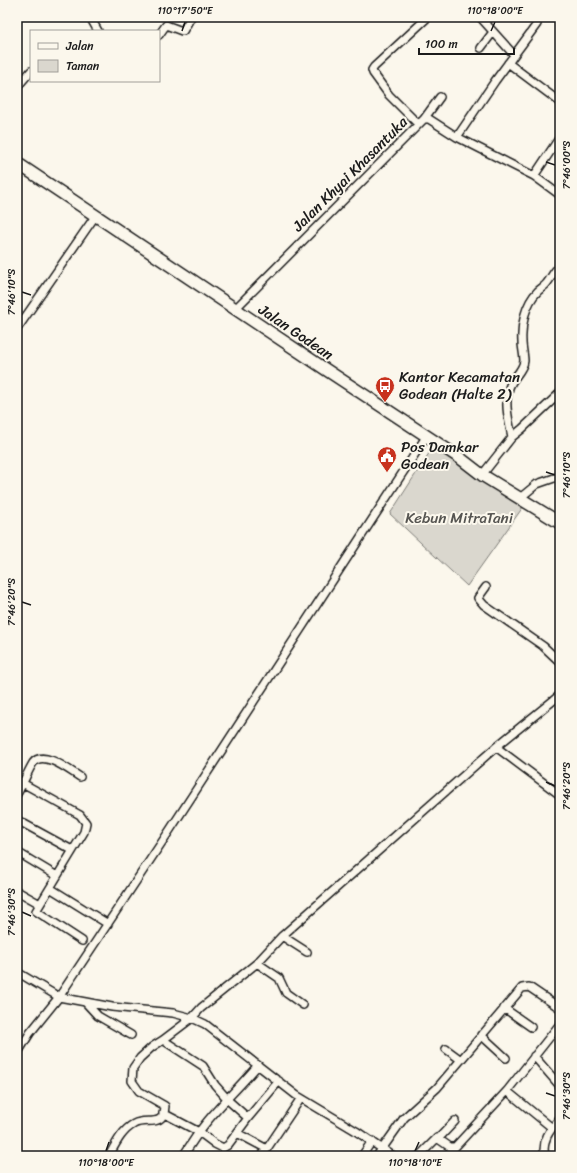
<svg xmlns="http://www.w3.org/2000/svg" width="577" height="1173" font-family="Sriracha,sans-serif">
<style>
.green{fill:#dad7ce;stroke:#7b7a75}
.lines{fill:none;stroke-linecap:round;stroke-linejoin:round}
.street-casing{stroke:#1c1c1c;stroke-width:10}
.primary-casing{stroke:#1c1c1c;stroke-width:14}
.street{stroke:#fbf7ec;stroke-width:7}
.primary{stroke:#fbf7ec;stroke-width:11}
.ticks{fill:none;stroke:#1c1c1c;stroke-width:1.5}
.labels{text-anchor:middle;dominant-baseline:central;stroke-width:4;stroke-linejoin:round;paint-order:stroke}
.street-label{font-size:15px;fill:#1c1c1c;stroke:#fbf7ec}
.poi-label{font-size:15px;fill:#1c1c1c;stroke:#fbf7ec;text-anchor:start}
.park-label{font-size:15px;fill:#555451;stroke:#fbf7ec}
.neatline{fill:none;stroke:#1c1c1c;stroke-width:1.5}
.ticks-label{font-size:10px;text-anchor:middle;fill:#1c1c1c}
</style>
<rect width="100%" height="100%" fill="#fbf7ec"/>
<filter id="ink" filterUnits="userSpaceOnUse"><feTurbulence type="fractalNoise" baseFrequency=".025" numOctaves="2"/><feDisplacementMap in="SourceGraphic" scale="8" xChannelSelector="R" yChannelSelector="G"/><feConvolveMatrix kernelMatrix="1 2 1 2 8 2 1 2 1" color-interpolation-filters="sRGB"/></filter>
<g filter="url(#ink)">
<path class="green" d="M433 447 523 507 467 586 390 514Z"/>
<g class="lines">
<g class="street-casing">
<path id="street" d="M90 17 98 31
M480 17 514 55
M159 35 166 25 182 31H183L191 17
M481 48 493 32
M508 63 560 102
M17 87 31 71
M424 119 440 97
M418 124 389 95 373 73 372 70 374 67 428 17
M457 137 495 81 537 24V17
M534 176 560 137
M235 309 424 119H429L457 137 534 176 560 195
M17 329 96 215
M512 437 522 429 560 393
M482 475 512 437C509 422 504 403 509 388 512 378 523 371 524 361 524 355 522 348 522 342 521 325 525 304 538 291 541 288 545 286 547 283 552 277 553 271 560 266
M520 498 537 484 560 476
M486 587 478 598 484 605 543 646 560 662
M560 695 496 747 560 795
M17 780 80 815 86 823 84 832 36 911 82 941
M17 794C23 784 27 773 33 763 43 749 70 771 80 777
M17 820 72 850
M17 852 57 876
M50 888 108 924
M17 891 40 904
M282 936 307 952
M257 963 279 978 286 993 303 1005
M17 972 59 997 112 1007 173 1013 192 1018 205 1024 296 1095 356 1131 393 1156
M86 1003 98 1016 131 1035
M504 1008 531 1027
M481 1035 506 1058
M163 1040 203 1066 215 1085 230 1102 248 1118
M446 1049 461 1060
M17 1054 30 1033 59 997 168 833 426 437
M534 1056 560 1086
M507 1091 551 1127
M163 1113 199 1132C216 1108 239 1088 258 1065
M237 1133 267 1149
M439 1138 455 1121
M109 1156C115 1145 122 1130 134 1124 146 1117 164 1129 165 1106L139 1091 132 1081 133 1068 140 1058 152 1047 163 1040 192 1018 201 1008 257 963 282 936 496 747
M183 1156 199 1132 215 1144 223 1148 228 1145 248 1118 279 1081
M262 1156 301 1098
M362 1156 372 1141
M377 1156 404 1118 437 1088 522 988 529 987 560 1008
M419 1156 437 1138 450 1147H455L507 1091 560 1024
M545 1156C541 1140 551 1129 560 1118"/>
</g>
<g class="primary-casing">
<path id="primary" d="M17 163 328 371 460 458 482 475 560 523"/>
</g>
<use href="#street" class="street"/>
<use href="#primary" class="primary"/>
</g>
</g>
<path class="ticks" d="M182 31 185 22M491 31 495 22M546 162 555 165M22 292 31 295M546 472 555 475M22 602 31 605M546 782 555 786M22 912 31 916M546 1093 555 1096M106 1151 109 1142M415 1151 419 1142"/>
<defs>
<g id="bus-pin" transform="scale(1)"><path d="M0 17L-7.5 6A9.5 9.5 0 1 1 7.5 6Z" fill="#c8321e" stroke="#fbf7ec"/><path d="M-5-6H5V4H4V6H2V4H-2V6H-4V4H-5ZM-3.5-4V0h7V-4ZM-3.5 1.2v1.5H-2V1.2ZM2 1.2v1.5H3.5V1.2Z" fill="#fff"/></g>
<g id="civic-pin" transform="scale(1)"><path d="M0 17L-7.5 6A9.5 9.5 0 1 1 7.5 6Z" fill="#c8321e" stroke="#fbf7ec"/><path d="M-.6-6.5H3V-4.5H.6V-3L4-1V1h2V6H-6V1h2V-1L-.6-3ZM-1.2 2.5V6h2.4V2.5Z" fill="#fff"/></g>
</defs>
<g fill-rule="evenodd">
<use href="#bus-pin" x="385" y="386"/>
<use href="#civic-pin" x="387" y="456"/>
</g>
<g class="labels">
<g class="street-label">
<text transform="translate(350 174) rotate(-45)">Jalan Khyai Khasantuka</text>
<text transform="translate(296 332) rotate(34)">Jalan Godean</text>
</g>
<g class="poi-label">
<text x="399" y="377">Kantor Kecamatan<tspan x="399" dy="17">Godean (Halte 2)</tspan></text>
<text x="401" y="447">Pos Damkar<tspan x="401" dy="17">Godean</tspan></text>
</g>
<g class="park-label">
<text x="459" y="518">Kebun MitraTani</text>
</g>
</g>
<rect width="577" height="1173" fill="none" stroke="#fbf7ec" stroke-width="44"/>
<rect x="30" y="30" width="130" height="52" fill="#fbf7ec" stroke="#a29f99"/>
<rect x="38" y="43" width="20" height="6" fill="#fbf7ec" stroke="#a29f99"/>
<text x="66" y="50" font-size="12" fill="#1c1c1c">Jalan</text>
<rect x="38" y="60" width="20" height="12" fill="#dad7ce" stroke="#a29f99"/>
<text x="66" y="70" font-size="12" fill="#1c1c1c">Taman</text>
<path d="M419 48v6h95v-6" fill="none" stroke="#1c1c1c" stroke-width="2"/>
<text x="425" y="48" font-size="12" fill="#1c1c1c" stroke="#fbf7ec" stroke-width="3" paint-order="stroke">100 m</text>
<rect x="22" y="22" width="533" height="1129" class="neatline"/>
<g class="ticks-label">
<text x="185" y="14">110°17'50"E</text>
<text x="495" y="14">110°18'00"E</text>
<text transform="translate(566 165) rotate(-90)" y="4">7°46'00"S</text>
<text transform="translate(11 292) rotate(-90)" y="4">7°46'10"S</text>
<text transform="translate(566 475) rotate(-90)" y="4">7°46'10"S</text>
<text transform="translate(11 602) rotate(-90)" y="4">7°46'20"S</text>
<text transform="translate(566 786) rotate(-90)" y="4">7°46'20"S</text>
<text transform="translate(11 912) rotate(-90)" y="4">7°46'30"S</text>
<text transform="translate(566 1096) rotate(-90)" y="4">7°46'30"S</text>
<text x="106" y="1166">110°18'00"E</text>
<text x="415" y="1166">110°18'10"E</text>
</g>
</svg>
